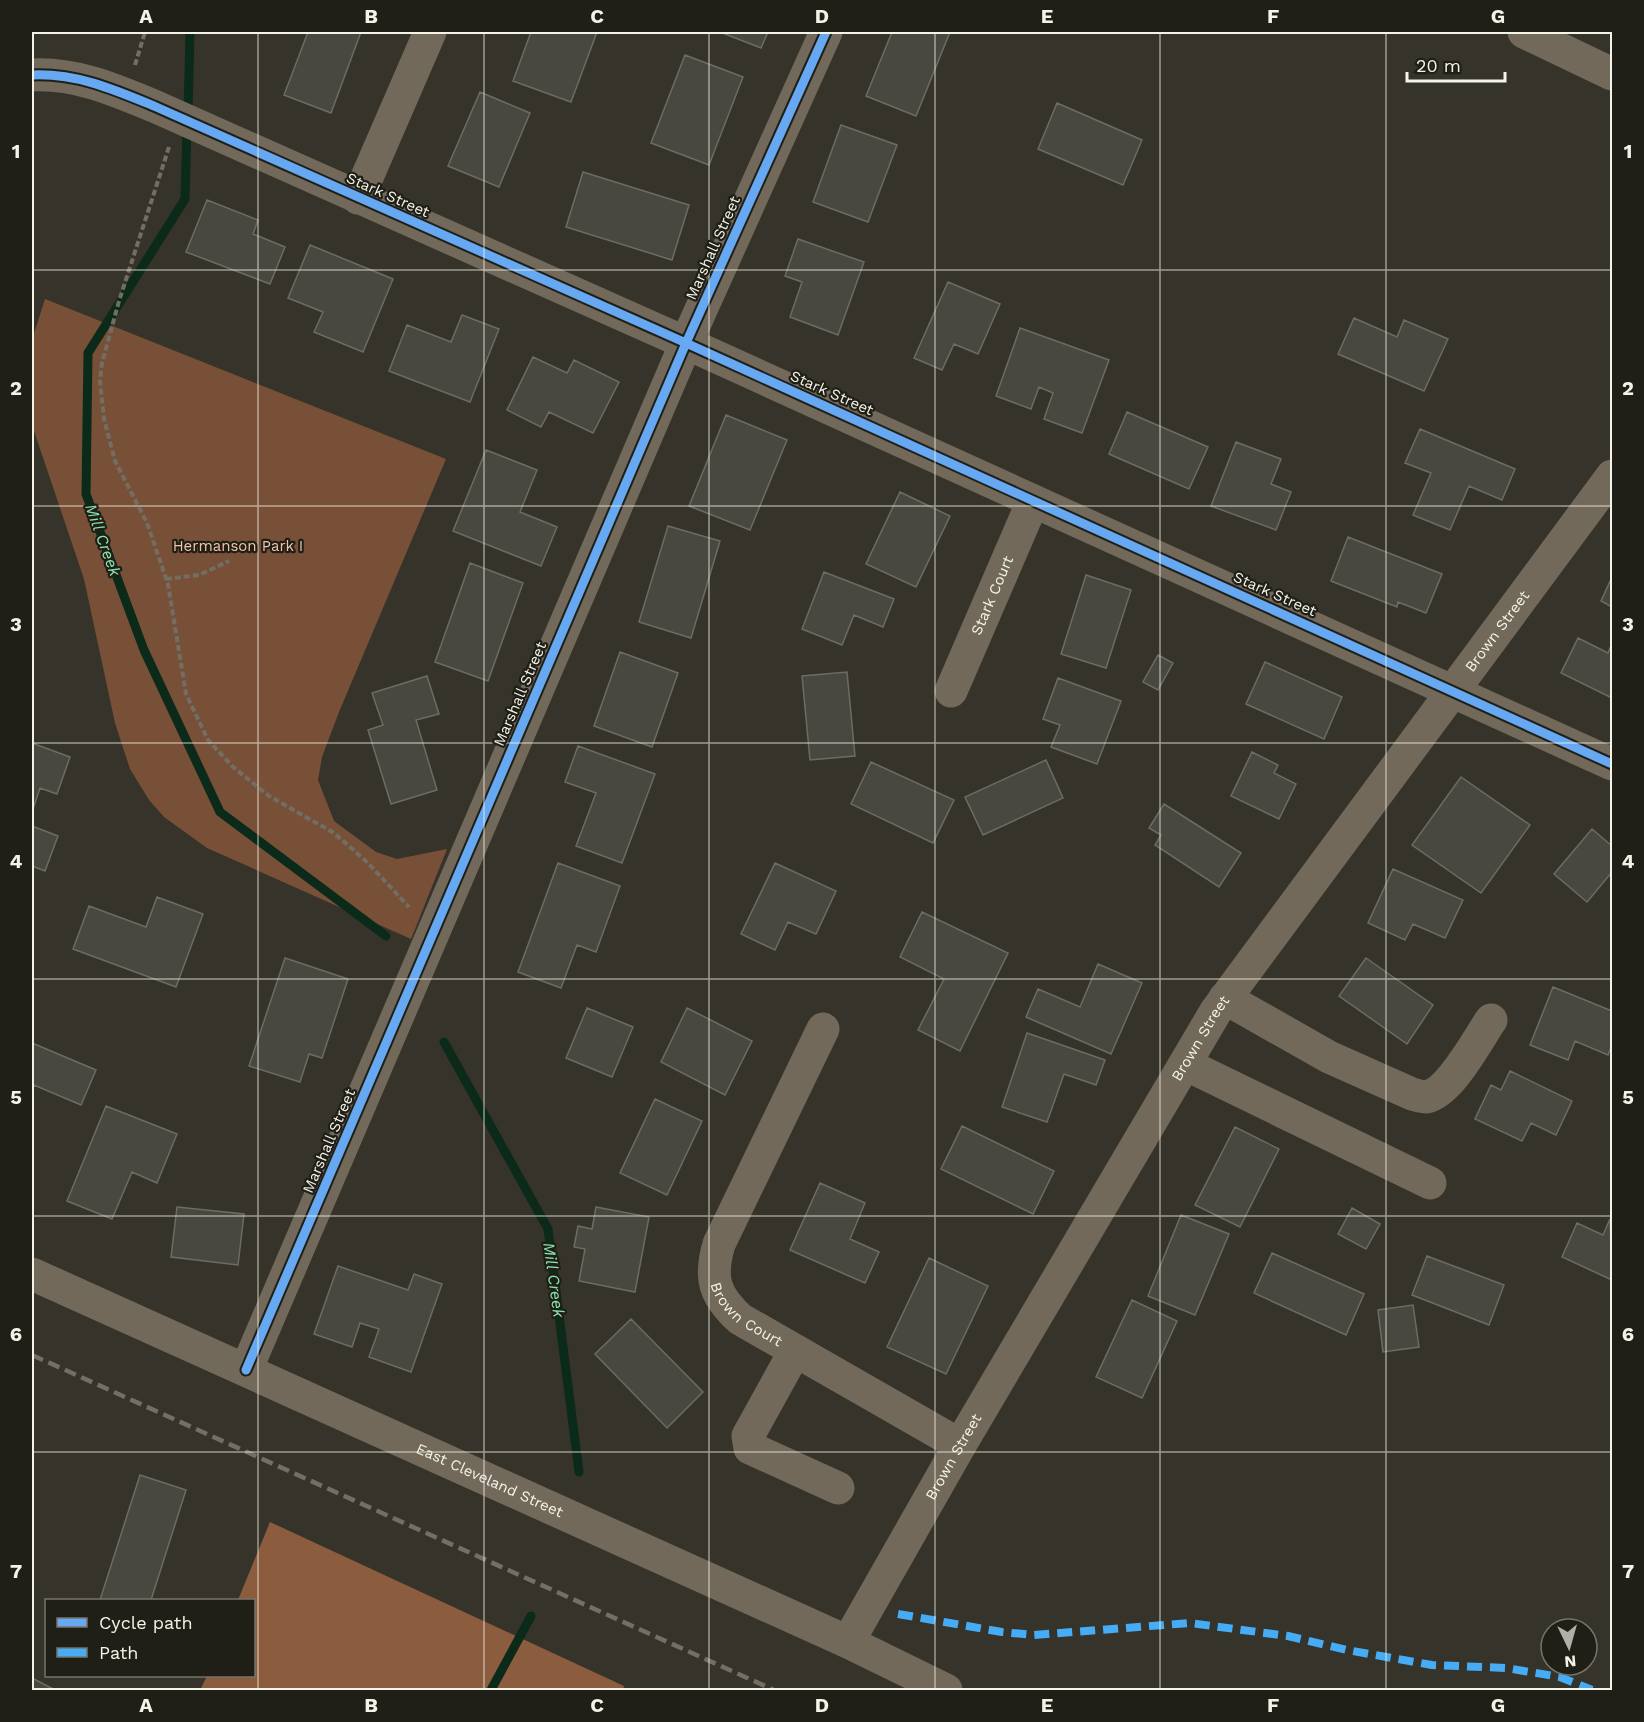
<svg xmlns="http://www.w3.org/2000/svg" width="1644" height="1722" font-family="'Work Sans',sans-serif">
<style>
.green{fill:#785037}
.forest{fill:#8c5c3e}
.lines{fill:none;stroke-linecap:round;stroke-linejoin:round}
.stream{stroke:#0b2a19;stroke-width:9}
.building{fill:#484841;stroke:#6b6c64;stroke-width:1.5}
.path{stroke:#736e64;stroke-width:4;stroke-dasharray:6 3;stroke-linecap:butt}
.minor{stroke:#72695b;stroke-width:33}
.rail{stroke:#736f64;stroke-width:4.5;stroke-dasharray:12 6;stroke-linecap:butt}
.quiet{stroke:#46acf6;stroke-width:8;stroke-dasharray:15 8;stroke-linecap:butt}
.cycleway-casing{stroke:#201f17;stroke-width:13}
.cycleway{stroke:#66a8f1;stroke-width:9}
.grid{fill:none;stroke:#f4f3e8;stroke-width:1.5;stroke-opacity:0.55}
.labels{text-anchor:middle;dominant-baseline:central;stroke-width:4.5;stroke-linejoin:round;paint-order:stroke}
.street-label{font-size:15px;fill:#f4f3e8;stroke:#201f17}
.park-label{font-size:15px;fill:#f6c3a7;stroke:#201f17}
.water-label{font-size:16px;font-style:italic;fill:#89e4ac;stroke:#201f17}
.neatline{fill:none;stroke:#f4f3e8;stroke-width:2}
.grid-label{font-size:20px;text-anchor:middle;font-weight:bold;fill:#f4f3e8}
</style>
<rect width="100%" height="100%" fill="#36342a"/>
<path class="green" d="M45 299 446 459 339 712 322 757 318 780 334 821 376 852 397 859 447 849 411 939 207 848 164 817 149 800 130 769 115 723 84 579 32 425V340Z"/>
<path class="forest" d="M270 1522 624 1686 623 1690H200L207 1676H254V1600H238Z"/>
<g class="lines">
<path class="stream" d="M188 113 190 32
M187 127 185 199 88 353 86 494 144 650 220 812 386 936
M444 1042 548 1229 579 1472
M491 1690 531 1616"/>
</g>
<path class="building" d="M308 32H361L331 113 284 95Z
M531 32H597L571 102 513 81Z
M720 32H768L761 48Z
M892 32H950L916 116 866 96Z
M685 55 743 77 709 165 651 143Z
M480 92 530 113 499 187 448 166Z
M1057 103 1142 140 1123 185 1038 149Z
M841 125 897 145 868 222 813 202Z
M583 172 689 205 672 260 566 227Z
M207 200 258 220 253 234 285 247 270 284 186 252Z
M798 239 864 262 838 335 790 317 802 282 785 276Z
M310 245 393 279 363 352 314 332 323 312 288 298Z
M948 282 1000 304 978 354 954 344 942 370 914 358Z
M462 315 499 329 470 402 389 371 407 325 451 342Z
M1354 318 1397 337 1404 320 1448 339 1424 391 1338 354Z
M1020 328 1109 360 1082 433 1044 419 1053 393 1039 387 1031 409 996 396Z
M533 357 567 373 574 360 619 382 593 433 549 412 541 427 507 410Z
M1127 412 1208 447 1189 489 1109 454Z
M726 415 787 440 750 530 689 506Z
M1420 429 1515 469 1502 500 1469 486 1450 530 1413 515 1431 473 1405 463Z
M1236 442 1281 459 1271 484 1291 492 1276 530 1211 506Z
M486 450 537 470 520 512 557 527 541 566 453 531Z
M900 492 950 516 916 587 866 564Z
M668 526 720 541 691 638 639 622Z
M1348 537 1442 574 1426 613 1398 602 1397 607 1331 581Z
M470 563 523 583 488 681 435 662Z
M824 572 894 599 883 627 854 615 842 645 802 629Z
M1086 575 1131 590 1106 668 1061 654Z
M1612 577V607L1601 601Z
M1578 638 1608 653 1612 643V698L1561 673Z
M620 652 678 673 652 747 594 726Z
M1158 655 1173 663 1158 690 1143 682Z
M1265 662 1342 697 1324 739 1246 704Z
M847 672 855 756 810 760 802 676Z
M427 676 439 714 416 720 437 790 391 804 368 730 383 725 372 693Z
M1058 678 1121 701 1097 764 1051 747 1060 725 1043 719Z
M32 743 70 757 57 794 40 788 32 812Z
M578 746 655 774 622 863 576 846 596 793 565 782Z
M1252 752 1278 765 1274 773 1296 784 1279 819 1231 796Z
M1046 760 1063 798 983 835 965 797Z
M871 762 954 800 933 843 851 804Z
M1461 777 1530 825 1481 893 1412 845Z
M1164 804 1241 853 1219 887 1155 845 1161 835 1149 828Z
M32 826 58 836 45 871 32 866Z
M1592 829 1612 846V872L1587 902 1554 874Z
M558 863 620 886 596 952 577 945 561 988 518 972Z
M775 863 836 891 816 934 788 922 775 950 741 934Z
M1393 869 1463 900 1445 938 1413 924 1405 940 1368 923Z
M157 897 203 914 176 987 73 949 89 906 146 927Z
M922 912 1008 953 960 1051 918 1030 944 979 900 957Z
M285 958 348 979 322 1058 309 1054 300 1082 249 1066Z
M1366 958 1433 1005 1407 1044 1339 996Z
M1098 964 1142 983 1111 1054 1026 1017 1038 989 1080 1007Z
M1553 987 1612 1011V1045L1608 1055 1575 1041 1568 1060 1530 1045Z
M587 1008 633 1027 612 1077 566 1058Z
M687 1008 752 1041 725 1095 661 1062Z
M1027 1033 1105 1060 1096 1085 1064 1074 1047 1122 1002 1107Z
M32 1043 96 1070 81 1105 34 1085 32 1090Z
M1510 1071 1572 1101 1556 1135 1531 1123 1522 1141 1475 1119 1491 1085 1501 1090Z
M655 1099 702 1121 667 1195 620 1173Z
M106 1106 177 1134 157 1183 132 1172 112 1219 67 1201Z
M962 1126 1054 1171 1033 1214 941 1169Z
M1235 1127 1279 1149 1240 1227 1195 1205Z
M820 1183 865 1203 850 1239 879 1252 865 1283 790 1250Z
M177 1207 244 1214 238 1265 171 1257Z
M596 1207 649 1217 635 1292 579 1281 585 1249 574 1247 578 1226 592 1229Z
M1352 1208 1380 1224 1366 1249 1338 1234Z
M1181 1215 1229 1234 1195 1315 1148 1296Z
M1610 1219 1612 1280 1562 1257 1577 1223 1603 1235Z
M1272 1253 1364 1294 1346 1335 1254 1293Z
M1427 1256 1504 1285 1489 1325 1412 1295Z
M929 1258 988 1286 946 1374 887 1347Z
M338 1266 408 1290 414 1274 442 1284 411 1372 369 1357 379 1329 360 1323 352 1347 314 1334Z
M1132 1300 1177 1321 1142 1398 1096 1377Z
M1413 1305 1419 1347 1383 1352 1378 1310Z
M631 1319 703 1392 667 1428 595 1354Z
M140 1475 186 1490 151 1600H100Z
M32 1678 55 1690H32Z"/>
<g class="lines">
<path class="path" d="M135 65 145 32
M169 147 119 301 102 363 100 381 104 419 115 461 147 523 168 584 186 694 208 740 233 767 269 796 334 833 368 863 409 907
M166 579 199 575 229 561"/>
<g class="minor">
<path d="M1524 32 1612 74"/>
<path d="M32 75C76 73 113 89 154 106L686 343 1612 764"/>
<path d="M358 198 430 32"/>
<path id="s1" d="M951 691 1033 501"/>
<path d="M1225 998 1329 1057 1412 1094C1416 1095 1422 1097 1426 1097 1450 1093 1478 1039 1491 1020"/>
<path id="s2" d="M823 1029 719 1244C709 1278 714 1295 740 1319L960 1445"/>
<path d="M1185 1064 1430 1183"/>
<path id="s3" d="M32 1274 848 1642 946 1690"/>
<path d="M795 1351 748 1436 750 1448 838 1488"/>
<path d="M246 1370 686 343 826 32"/>
<path id="s4" d="M848 1642 960 1445 1216 1011 1612 476"/>
</g>
<path class="rail" d="M32 1355 774 1690"/>
<path class="quiet" d="M898 1614 1002 1632 1033 1635 1190 1623 1288 1636 1347 1650 1432 1665 1506 1668 1560 1677 1592 1690"/>
<g class="cycleway-casing">
<path id="cycleway" d="M32 75C76 73 113 89 154 106L686 343 1612 764
M246 1370 686 343 826 32"/>
</g>
<use href="#cycleway" class="cycleway"/>
</g>
<path class="grid" d="M258 32V1690M484 32V1690M709 32V1690M935 32V1690M1160 32V1690M1386 32V1690M32 270H1612M32 506H1612M32 743H1612M32 979H1612M32 1216H1612M32 1452H1612"/>
<g class="labels">
<g class="street-label">
<text transform="translate(388 195) rotate(24)">Stark Street</text>
<text transform="translate(713 248) rotate(-66)">Marshall Street</text>
<text transform="translate(832 393) rotate(24)">Stark Street</text>
<text transform="translate(1275 594) rotate(24)">Stark Street</text>
<text stroke="none"><textPath href="#s1" startOffset="104">Stark Court</textPath></text>
<text stroke="none"><textPath href="#s4" startOffset="1203">Brown Street</textPath></text>
<text transform="translate(520 694) rotate(-67)">Marshall Street</text>
<text stroke="none"><textPath href="#s4" startOffset="699">Brown Street</textPath></text>
<text transform="translate(329 1141) rotate(-67)">Marshall Street</text>
<text stroke="none"><textPath href="#s2" startOffset="324">Brown Court</textPath></text>
<text stroke="none"><textPath href="#s4" startOffset="213">Brown Street</textPath></text>
<text stroke="none"><textPath href="#s3" startOffset="502">East Cleveland Street</textPath></text>
</g>
<g class="park-label">
<text x="238" y="546">Hermanson Park I</text>
</g>
<g class="water-label">
<text transform="translate(103 540) rotate(70)">Mill Creek</text>
<text transform="translate(554 1280) rotate(82)">Mill Creek</text>
</g>
</g>
<rect width="1644" height="1722" fill="none" stroke="#201f17" stroke-width="66"/>
<rect x="45" y="1599" width="210" height="78" fill="#201f17" stroke="#75746b" stroke-width="1.5"/>
<rect x="57" y="1618" width="30" height="9" fill="#66a8f1" stroke="#75746b" stroke-width="1.5"/>
<text x="99" y="1629" font-size="18" fill="#f4f3e8">Cycle path</text>
<rect x="57" y="1648" width="30" height="9" fill="#46acf6" stroke="#75746b" stroke-width="1.5"/>
<text x="99" y="1659" font-size="18" fill="#f4f3e8">Path</text>
<g transform="translate(1569 1647) rotate(175)"><circle r="28" fill="#201f17" stroke="#75746b" stroke-width="1.5"/>
<path d="M0-4.5L10 22L0 15L-10 22Z" fill="#b2b0a6"/>
<text y="-9" font-size="16" font-weight="bold" text-anchor="middle" fill="#f4f3e8">N</text>
</g>
<path d="M1407 72v9h98v-9" fill="none" stroke="#f4f3e8" stroke-width="3"/>
<text x="1416" y="72" font-size="18" fill="#f4f3e8" stroke="#201f17" stroke-width="4.5" paint-order="stroke">20 m</text>
<rect x="33" y="33" width="1578" height="1656" class="neatline"/>
<g class="grid-label">
<text x="146" y="23">A</text>
<text x="371" y="23">B</text>
<text x="597" y="23">C</text>
<text x="822" y="23">D</text>
<text x="1047" y="23">E</text>
<text x="1273" y="23">F</text>
<text x="1498" y="23">G</text>
<text x="16" y="158">1</text>
<text x="1628" y="158">1</text>
<text x="16" y="395">2</text>
<text x="1628" y="395">2</text>
<text x="16" y="631">3</text>
<text x="1628" y="631">3</text>
<text x="16" y="868">4</text>
<text x="1628" y="868">4</text>
<text x="16" y="1104">5</text>
<text x="1628" y="1104">5</text>
<text x="16" y="1341">6</text>
<text x="1628" y="1341">6</text>
<text x="16" y="1578">7</text>
<text x="1628" y="1578">7</text>
<text x="146" y="1712">A</text>
<text x="371" y="1712">B</text>
<text x="597" y="1712">C</text>
<text x="822" y="1712">D</text>
<text x="1047" y="1712">E</text>
<text x="1273" y="1712">F</text>
<text x="1498" y="1712">G</text>
</g>
</svg>
